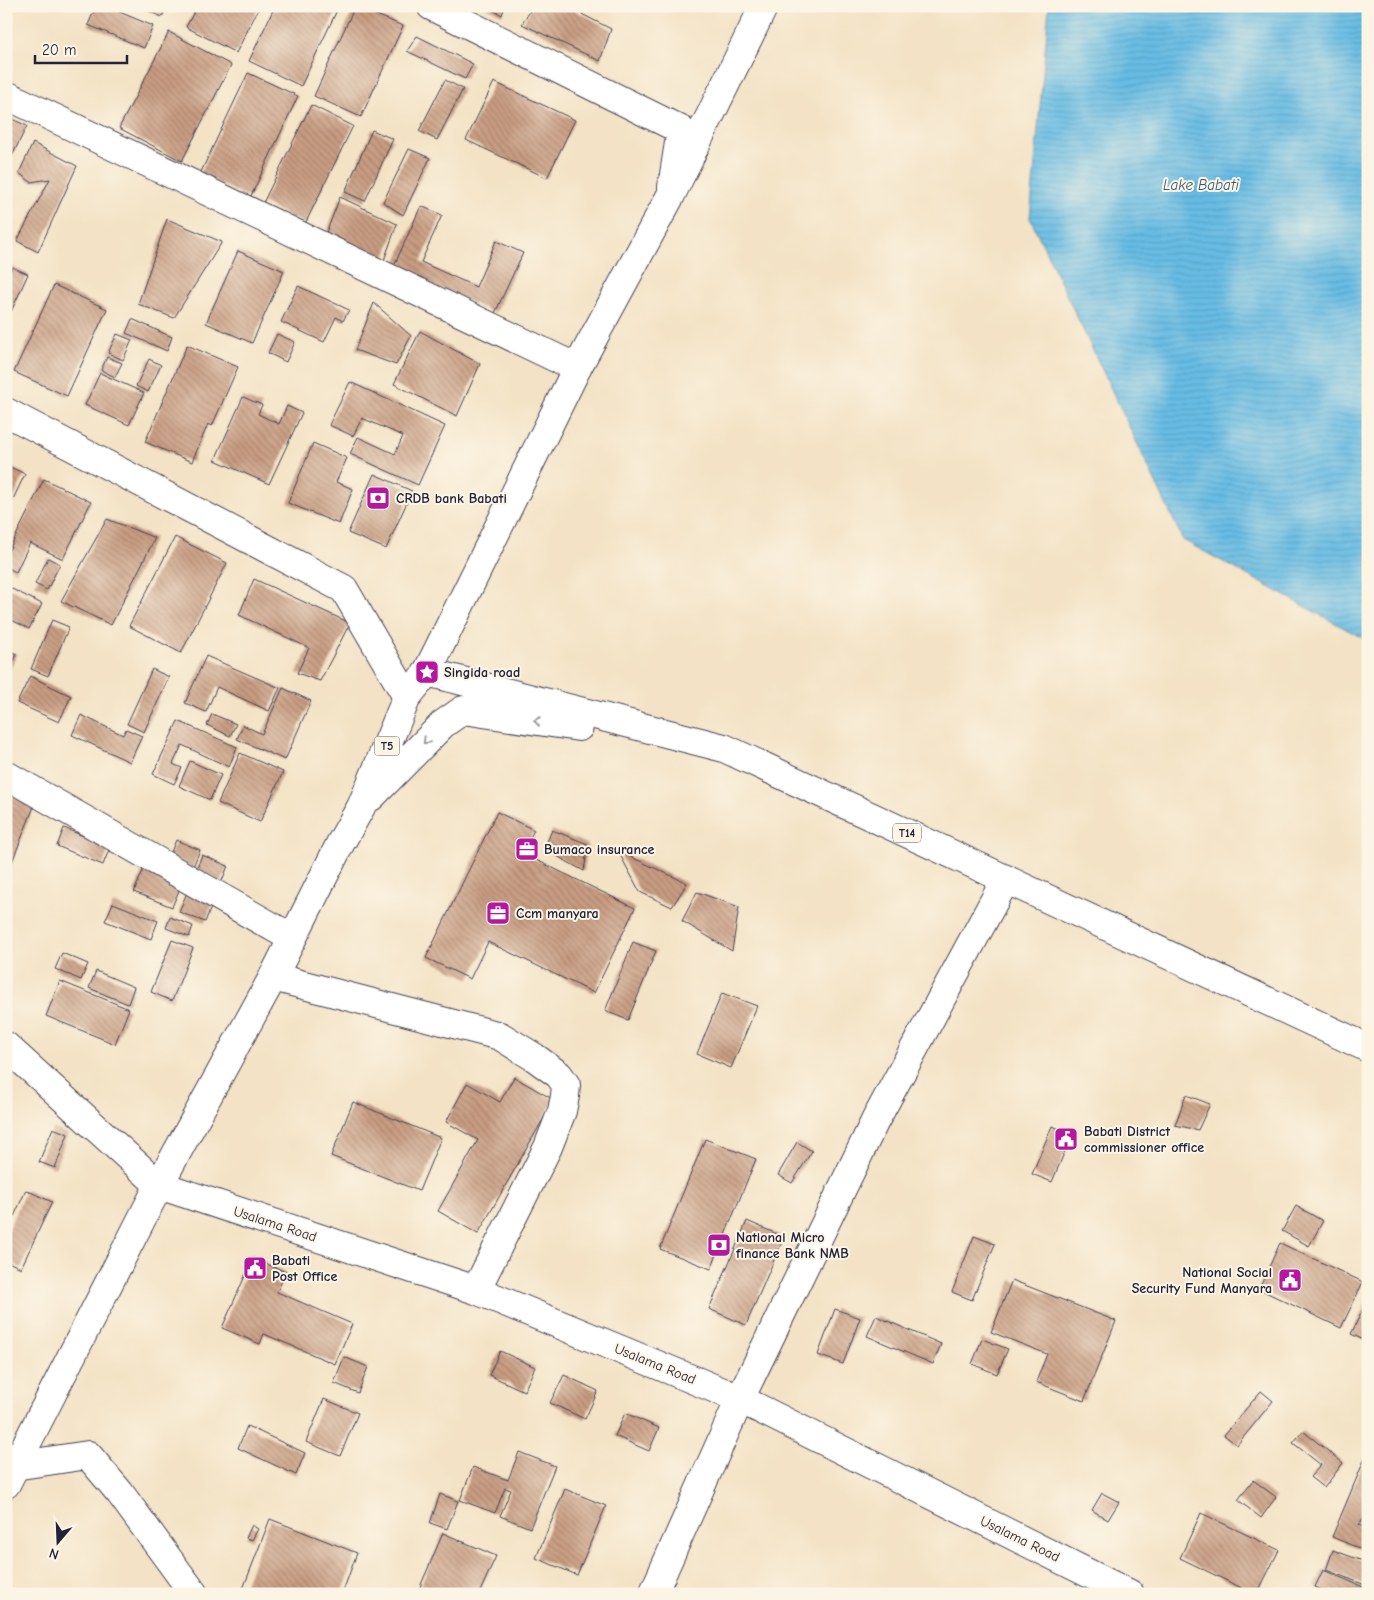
<svg xmlns="http://www.w3.org/2000/svg" width="1374" height="1600" font-family="'Comic Neue',sans-serif">
<style>
.water{fill:url(#water-rules);stroke:#446f90}
.building{fill:url(#building-back-hatch)}
.lines{fill:none;stroke-linecap:round;stroke-linejoin:round}
.minor-casing{stroke:#413f50;stroke-width:30}
.trunk-casing{stroke:#413f50;stroke-width:30}
.minor{stroke:#fff;stroke-width:28}
.trunk{stroke:#fff;stroke-width:28}
.oneway{stroke:#9c9ca7}
.labels{text-anchor:middle;dominant-baseline:central;stroke-width:4;stroke-linejoin:round;paint-order:stroke}
.shield{fill:#fcf5e5;stroke:#63616e;stroke-width:1}
.shield-label{font-size:12px;font-weight:bold;fill:#22223b}
.poi-label{font-size:14px;font-weight:bold;fill:#22223b;stroke:#fcf5e5;text-anchor:start}
.street-label{font-size:14px;fill:#22223b;stroke:#fcf5e5}
.water-label{font-size:15px;font-style:italic;fill:#3a5876;stroke:#fcf5e5}
</style>
<defs>
<pattern id="water-rules" width="6" height="5" patternUnits="userSpaceOnUse" patternTransform="scale(1.25)"><rect width="6" height="5" fill="#67bce4"/><path d="M0 2.5h6" fill="none" stroke="#59a1c4"/></pattern>
<pattern id="building-back-hatch" width="6" height="6" patternUnits="userSpaceOnUse" patternTransform="scale(1.25)"><rect width="6" height="6" fill="#c99d82"/><path d="M-1 5l2 2M0 0l6 6M5-1l2 2" fill="none" stroke="#a3806c"/></pattern>
</defs>
<rect width="100%" height="100%" fill="#fcf5e5"/>
<filter id="ink" filterUnits="userSpaceOnUse"><feTurbulence type="fractalNoise" baseFrequency=".02" numOctaves="2"/><feDisplacementMap in="SourceGraphic" scale="10" xChannelSelector="R" yChannelSelector="G"/><feConvolveMatrix kernelMatrix="1 2 1 2 8 2 1 2 1" color-interpolation-filters="sRGB"/></filter>
<filter id="wash" filterUnits="userSpaceOnUse"><feTurbulence type="fractalNoise" baseFrequency=".0096" numOctaves="4" result="noise"/><feDisplacementMap in="SourceGraphic" scale="20" xChannelSelector="R" yChannelSelector="G"/><feGaussianBlur stdDeviation="1.12" result="paint"/><feColorMatrix in="noise" values="0 0 0 0 0 0 0 0 0 0 0 0 0 0 0 0 0 1.4 0 .05"/><feComposite in="paint" operator="in"/></filter>
<g filter="url(#wash)">
<rect width="100%" height="100%" fill="#f3e2c5"/>
<path class="water" d="M1049 6H1368V641L1183 540 1030 218Z"/>
<g id="blocks">
<path class="building" d="M96 6H105L153 26 144 48 88 25Z
M138 6H167L162 17Z
M197 6H260L236 53 186 27Z
M275 6H339L301 86 249 61Z
M355 6 403 26 361 117 314 96Z
M485 6H505L502 15Z
M533 6H566L611 29 600 61 522 24Z
M169 32 231 65 182 161 119 128Z
M417 36 473 64 465 79 407 51Z
M248 73 298 96 250 198 200 174Z
M445 80 463 89 437 140 419 131Z
M494 82 575 120 547 178 466 140Z
M311 105 353 126 305 224 263 203Z
M6 116 27 126 6 168Z
M372 130 393 139 365 201 345 192Z
M33 143 77 166 38 252 17 241 50 179 31 182 19 173Z
M409 149 430 158 403 215 383 202Z
M340 197 397 224 383 263 326 233Z
M421 206 442 215 421 262 476 287 496 241 523 253 495 313 393 268Z
M167 219 222 242 174 318 138 304Z
M238 251 284 271 252 343 206 323Z
M12 267 28 274 6 323V280Z
M54 285 107 309 67 396 14 372Z
M298 286 349 310 343 321 336 317 324 342 281 322Z
M374 303 411 336 396 365 355 350Z
M132 319 172 337 167 351 126 333Z
M420 331 480 364 457 416 394 384Z
M117 334 132 340 123 360 108 353Z
M277 334 295 342 286 362 268 353Z
M187 345 238 367 212 426 208 424 192 462 145 442Z
M107 357 122 363 115 377 101 370Z
M149 359 161 365 148 392 136 386Z
M100 373 144 393 129 425 85 405Z
M350 382 445 426 418 485 350 454 358 437 395 454 403 436 362 418 353 436 329 425Z
M243 397 262 405 258 414 279 424 287 406 302 413 269 484 215 460Z
M313 443 347 458 336 482 353 489 339 524 288 503Z
M6 465 25 474 6 514Z
M374 474 412 491 386 549 348 533Z
M44 479 91 502 63 559 30 543 16 572 6 567V556Z
M107 519 155 538 111 625 61 601Z
M175 537 227 563 181 653 129 626Z
M48 558 60 564 47 590 35 584Z
M254 579 350 623 320 681 297 673 309 648 239 615Z
M6 586 42 604 29 629 6 617Z
M52 620 69 627 48 676 31 669Z
M6 650 17 654 6 679Z
M206 656 280 688 269 711 217 687 206 712 185 703Z
M152 669 169 677 144 732 127 724Z
M30 676 71 696 59 722 17 703Z
M283 688 311 701 285 760 237 739 243 725 262 734Z
M212 714 236 724 230 736 207 725Z
M81 715 123 735 126 729 142 736 130 762 72 735Z
M178 721 237 747 229 767 182 745 173 764 182 768 174 784 153 774Z
M240 753 283 772 260 822 218 803Z
M190 761 221 775 210 800 179 786Z
M6 787 37 799 8 872 6 871Z
M497 812 534 830 522 853 635 908 594 993 488 942 470 979 426 958Z
M64 828 110 847 103 865 57 846Z
M552 830 588 844 584 871 544 849Z
M176 840 200 850 190 874 166 864Z
M618 851 687 883 672 907 640 892Z
M202 855 228 866 205 922 179 912Z
M144 868 182 883 172 907 134 892Z
M697 892 739 907 732 951 682 921Z
M113 903 158 921 151 939 105 921Z
M170 917 193 926 189 937 166 928Z
M172 940 193 948 172 1001 151 992Z
M633 942 656 951 628 1020 605 1011Z
M62 953 88 964 81 980 55 969Z
M96 971 134 987 128 1004 89 988Z
M60 981 129 1009 115 1044 46 1016Z
M722 993 757 1006 731 1068 697 1054Z
M514 1077 554 1100 478 1234 438 1211 478 1140 446 1122 467 1083 500 1102Z
M1186 1095 1210 1104 1198 1130 1175 1125Z
M353 1102 441 1138 419 1191 331 1156Z
M1052 1126 1072 1134 1052 1182 1032 1174Z
M53 1128 68 1134 55 1168 39 1162Z
M705 1139 756 1159 711 1269 660 1249Z
M797 1142 812 1151 792 1183 778 1175Z
M26 1190 52 1202 21 1268 6 1261V1234Z
M1296 1206 1323 1221 1309 1246 1282 1231Z
M747 1221 784 1237 746 1325 709 1309Z
M974 1236 995 1244 972 1300 952 1292Z
M1280 1243 1363 1282 1341 1328 1259 1289Z
M253 1258 286 1272 277 1292 352 1324 335 1364 264 1334 260 1344 222 1328Z
M1012 1280 1116 1321 1084 1401 1036 1382 1047 1354 991 1332Z
M1368 1299V1342L1351 1334Z
M835 1309 860 1318 843 1364 818 1355Z
M876 1316 941 1344 933 1364 867 1336Z
M982 1339 1008 1349 997 1374 972 1364Z
M500 1351 535 1367 524 1391 489 1375Z
M344 1357 368 1367 358 1393 334 1383Z
M564 1375 598 1391 585 1419 550 1403Z
M1261 1391 1273 1401 1237 1445 1224 1435Z
M324 1399 358 1413 340 1456 306 1442Z
M625 1413 659 1428 649 1451 615 1436Z
M247 1426 305 1453 296 1475 238 1448Z
M1303 1431 1343 1463 1324 1488 1310 1477 1321 1465 1293 1443Z
M519 1452 555 1466 530 1528 500 1516 511 1490 505 1488 495 1513 460 1500 473 1467 508 1480Z
M1365 1458 1368 1460V1520L1363 1518 1359 1525 1368 1529V1552L1332 1537Z
M1253 1480 1276 1497 1261 1518 1238 1500Z
M565 1489 606 1506 577 1575 536 1558Z
M1102 1493 1119 1502 1108 1520 1092 1510Z
M440 1494 458 1501 447 1529 430 1523Z
M1201 1513 1279 1550 1257 1594H1254L1180 1558Z
M270 1519 357 1553 342 1594H241Z
M252 1525 258 1529 252 1540 246 1538Z
M443 1533 496 1556 479 1594H417Z
M1333 1550 1368 1563V1586L1326 1570Z
M1323 1570 1368 1589V1594H1332L1315 1587Z"/>
</g>
</g>
<g filter="url(#ink)">
<use href="#blocks" fill-opacity="0" stroke="#413f50" stroke-width="1"/>
<g class="lines">
<g class="minor-casing">
<path id="minor" d="M431 6 681 130 672 187
M6 95 577 368
M6 412 344 589 407 697
M6 775 292 938
M273 977 500 1036 534 1057 559 1075 566 1085 565 1096 562 1111 548 1147 476 1290
M6 1046 159 1185 476 1290 740 1399 1130 1594
M6 1455 14 1466 88 1455 120 1493 194 1594
M653 1594 740 1399 875 1121 1006 879"/>
</g>
<g class="trunk-casing">
<path id="trunk" d="M427 672 724 748 1368 1048
M371 797 443 724 463 710 579 727
M6 1484 159 1185 273 977 340 844 361 807 407 697 427 672 577 368 671 195 764 6"/>
</g>
<use href="#minor" class="minor"/>
<use href="#trunk" class="trunk"/>
</g>
<defs><path id="oneway-chevron" d="M-2-3.5L2.5 0L-2 3.5" fill="none" stroke-width="1.6" stroke-linecap="round" stroke-linejoin="round" transform="scale(1.25)"/></defs>
<g class="oneway">
<use href="#oneway-chevron" transform="translate(537 721) rotate(-172)"/>
<use href="#oneway-chevron" transform="translate(426 741) rotate(135)"/>
</g>
</g>
<defs>
<g id="bank-square" transform="scale(1.25)"><rect x="-9" y="-9" width="18" height="18" rx="4" fill="#b5179e" stroke="#fcf5e5"/><path d="M-6-4H6V4H-6ZM0-2.3a2.3 2.3 0 1 0 0 4.6a2.3 2.3 0 1 0 0-4.6Z" fill="#fff"/></g>
<g id="sight-square" transform="scale(1.25)"><rect x="-9" y="-9" width="18" height="18" rx="4" fill="#b5179e" stroke="#fcf5e5"/><path d="M0-6L1.8-2.2L6-1.7L2.9 1.2L3.7 5.4L0 3.3L-3.7 5.4L-2.9 1.2L-6-1.7L-1.8-2.2Z" fill="#fff"/></g>
<g id="office-square" transform="scale(1.25)"><rect x="-9" y="-9" width="18" height="18" rx="4" fill="#b5179e" stroke="#fcf5e5"/><path d="M-6-3h4V-5.5h4V-3h4V5H-6ZM-1-4.5V-3h2v-1.5ZM-6 0V1H6V0Z" fill="#fff"/></g>
<g id="civic-square" transform="scale(1.25)"><rect x="-9" y="-9" width="18" height="18" rx="4" fill="#b5179e" stroke="#fcf5e5"/><path d="M-.6-6.5H3V-4.5H.6V-3L4-1V1h2V6H-6V1h2V-1L-.6-3ZM-1.2 2.5V6h2.4V2.5Z" fill="#fff"/></g>
</defs>
<g fill-rule="evenodd">
<use href="#bank-square" x="378" y="498"/>
<use href="#sight-square" x="427" y="672"/>
<use href="#office-square" x="527" y="849"/>
<use href="#office-square" x="498" y="913"/>
<use href="#civic-square" x="1066" y="1139"/>
<use href="#bank-square" x="719" y="1245"/>
<use href="#civic-square" x="255" y="1268"/>
<use href="#civic-square" x="1290" y="1280"/>
</g>
<g class="labels">
<g class="shield">
<rect x="374.5" y="736.5" width="25" height="19" rx="4"/>
<rect x="893" y="823.5" width="28" height="19" rx="4"/>
</g>
<g class="shield-label">
<text x="387" y="746">T5</text>
<text x="907" y="833">T14</text>
</g>
<g class="poi-label">
<text x="396" y="498">CRDB bank Babati</text>
<text x="444" y="672">Singida road</text>
<text x="544" y="849">Bumaco insurance</text>
<text x="516" y="913">Ccm manyara</text>
<text x="1084" y="1131">Babati District<tspan x="1084" dy="16">commissioner office</tspan></text>
<text x="736" y="1237">National Micro<tspan x="736" dy="16">finance Bank NMB</tspan></text>
<text x="272" y="1260">Babati<tspan x="272" dy="16">Post Office</tspan></text>
<text x="1272" y="1272" text-anchor="end">National Social<tspan x="1272" dy="16">Security Fund Manyara</tspan></text>
</g>
<g class="street-label">
<text transform="translate(275 1224) rotate(18)">Usalama Road</text>
<text transform="translate(655 1364) rotate(22)">Usalama Road</text>
<text transform="translate(1020 1539) rotate(26)">Usalama Road</text>
</g>
<g class="water-label">
<text x="1201" y="185">Lake Babati</text>
</g>
</g>
<rect width="1374" height="1600" fill="none" stroke="#fcf5e5" stroke-width="25"/>
<g transform="translate(58 1542) rotate(199)" stroke="#fcf5e5" stroke-width="4" paint-order="stroke">
<path d="M0-4L9 19L0 12L-9 19Z" fill="#22223b"/>
<text y="-8" font-size="14" font-weight="bold" text-anchor="middle" fill="#22223b">N</text>
</g>
<path d="M35 55v8h92v-8" fill="none" stroke="#22223b" stroke-width="2.5"/>
<text x="42" y="55" font-size="15" fill="#22223b" stroke="#fcf5e5" stroke-width="4" paint-order="stroke">20 m</text>
</svg>
